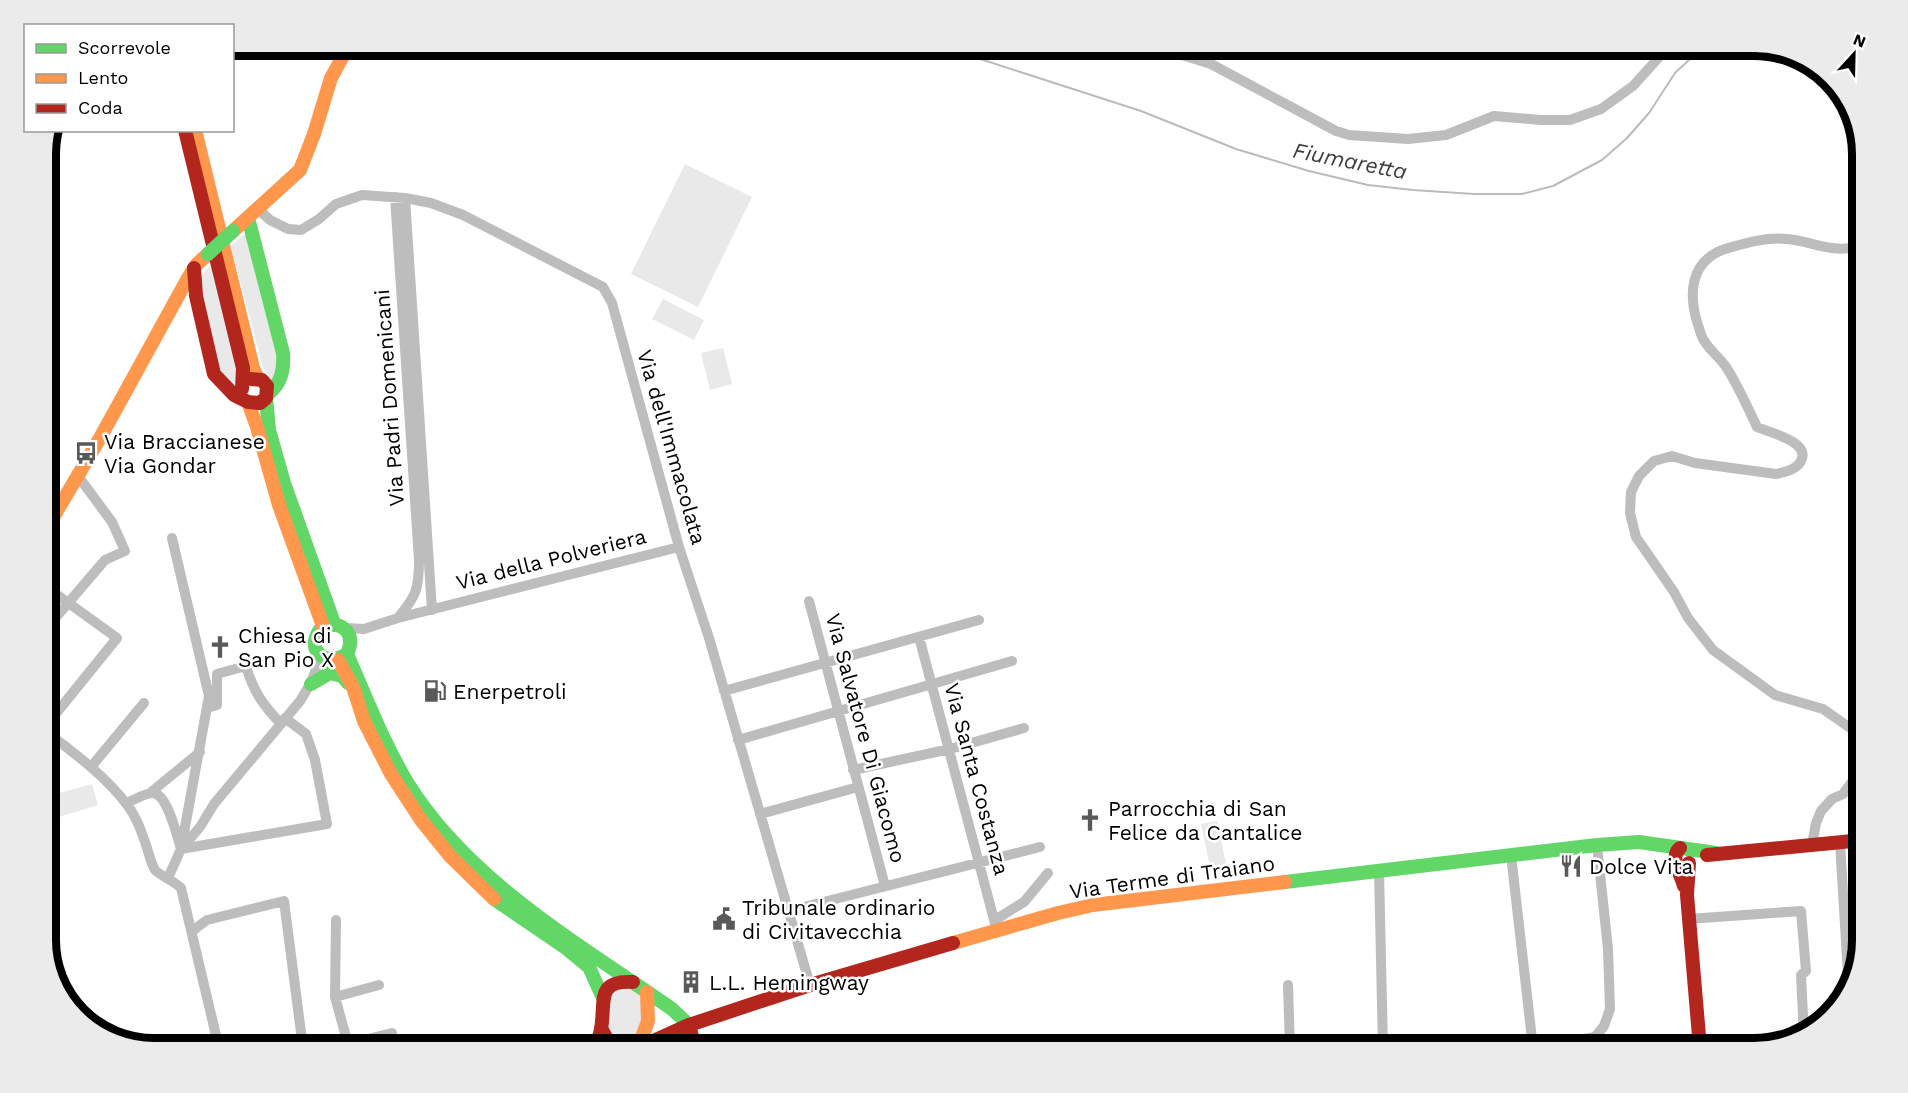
<svg xmlns="http://www.w3.org/2000/svg" width="1908" height="1093" font-family="'Work Sans',sans-serif">
<style>
.green{fill:#e9e9e9}
.lines{fill:none;stroke-linecap:round;stroke-linejoin:round}
.stream{stroke:#bbb;stroke-width:2}
.street{stroke:#bdbdbd;stroke-width:10}
.fast{stroke:#63d668;stroke-width:14}
.slow{stroke:#ff974d;stroke-width:14}
.jam{stroke:#b3261e;stroke-width:14}
.fast-bridge{stroke:#63d668;stroke-width:14}
.labels{text-anchor:middle;dominant-baseline:central;stroke-width:5;stroke-linejoin:round;paint-order:stroke}
.street-label{font-size:21px;fill:#000;stroke:#fff}
.poi-label{font-size:21px;fill:#000;stroke:#fff;text-anchor:start}
.water-label{font-size:22px;font-style:italic;fill:#3f3f3f;stroke:#fff}
.rim{fill:none;stroke:#000;stroke-width:8}
</style>
<rect width="100%" height="100%" fill="#fff"/>
<path class="green" d="M685 164 752 197 698 307 631 274Z
M245 235 248 237 279 352 274 384 263 368 231 246 242 236Z
M213 262 240 369 239 391 222 379 200 295 201 276Z
M663 299 704 320 694 340 652 319Z
M723 348 732 384 710 390 701 353Z
M92 784 98 805 56 818 49 796Z
M1217 821 1226 863 1210 867 1201 824Z
M618 986 638 990 644 1000 640 1031 631 1041 621 1043 613 1039C604 1019 601 1003 618 986Z"/>
<g class="lines">
<path class="stream" d="M951 45 977 58 1141 111 1236 149 1309 171 1368 185 1413 190 1474 194H1522L1553 186 1602 160 1627 138 1649 113 1675 73 1705 45"/>
<path class="street" d="M1149 45 1211 64 1336 131 1349 135 1408 139 1446 135 1494 116 1541 120H1570L1601 109 1633 86 1670 45
M395 197 419 560C419 590 416 596 398 618
M405 198 432 610
M258 209 270 220 288 229 301 230 319 219 336 204 362 195 405 198 431 203 463 215 603 287 612 303 679 547 709 638 810 985
M1863 243C1839 257 1813 241 1787 239 1765 237 1746 243 1725 249 1690 261 1688 294 1698 325 1700 330 1701 337 1705 342 1711 352 1722 359 1728 370 1739 388 1748 408 1757 427 1771 433 1811 442 1801 461 1796 470 1785 472 1776 474L1695 463 1672 456 1654 461 1639 476 1631 492 1630 513 1636 537 1674 592 1688 618 1713 650 1775 695 1823 709 1863 737
M172 538 209 696 181 849
M45 586 117 638 45 727
M809 601 885 886
M346 628 364 629 398 618 679 547
M45 630 105 560 125 551 112 522 78 476
M919 637 997 931
M724 691 979 620
M207 708 217 705V674L246 666C253 691 263 705 281 724
M45 731C74 753 106 776 128 806 137 818 142 833 147 848 149 854 151 864 155 870 159 875 174 881 181 888L219 1048
M738 740 1012 661
M91 767 144 703
M853 770 950 749 1024 728
M150 793 200 752
M127 803C134 800 146 792 154 793 168 796 177 836 181 849
M760 814 858 787
M1840 843 1849 991
M1812 845 1816 823 1821 811 1832 799 1843 794 1863 767
M181 849 327 824 315 760 306 734 285 718
M1511 855 1533 1048
M1379 871 1383 1048
M168 878 181 849 200 827 214 804 300 701C310 685 317 673 319 654
M788 911 1040 847
M1688 919 1801 911 1806 971 1801 975 1804 1035
M336 920 335 997 348 1044
M995 920 1024 902 1048 873
M192 931 207 920 284 901 303 1048
M1288 985 1290 1048
M335 997 379 985
M1532 1043 1567 1042 1595 1037 1604 1026 1610 1009 1608 949 1597 845
M332 1048 392 1033
M1317 1048 1325 1044 1342 1048"/>
<path class="fast" d="M248 218 283 353C284 369 282 383 268 394
M266 398 269 430 284 483 334 623
M323 626C344 621 356 634 347 654 366 697 383 742 407 782 468 881 579 944 672 1009L689 1025
M323 626C304 647 321 667 346 655
M311 684 330 673 342 676 348 683
M1285 882 1597 845 1639 842 1716 853
M494 899 566 948 589 967 602 996"/>
<path class="slow" d="M195 130 253 368 258 379
M233 231 300 170 314 134 331 78 349 45
M248 402 257 427 279 505 323 626
M45 531 100 438 188 278 197 264 208 254
M338 660 353 687 364 721 391 774 421 820 450 856 494 899
M953 943 1058 913 1093 905 1285 882
M638 1048 648 1021 647 992"/>
<path class="jam" d="M185 130 243 368 242 389
M194 268 196 296 214 374 234 395 248 402 260 403 266 398 267 386 262 380 251 379
M1680 848C1669 857 1681 874 1684 886
M1707 855 1863 840
M1689 863 1687 895 1700 1048
M689 1025 695 1048
M601 1028 609 1043 619 1048
M595 1048C597 1042 600 1036 601 1029 606 1002 595 980 633 982
M638 1048 689 1025 810 985 953 943"/>
<path class="fast-bridge" d="M208 254 233 231"/>
</g>
<defs>
<g id="bus-bare" transform="scale(1.8)"><path d="M-5-6H5V4H4V6H2V4H-2V6H-4V4H-5ZM-3.5-4V0h7V-4ZM-3.5 1.2v1.5H-2V1.2ZM2 1.2v1.5H3.5V1.2Z" fill="#595959" stroke="#fff" stroke-width="2.5" paint-order="stroke"/></g>
<g id="church-bare" transform="scale(1.8)"><path d="M-1.2-6h2.4v3.5h3.3v2.4h-3.3V6h-2.4V-.1h-3.3v-2.4h3.3Z" fill="#595959" stroke="#fff" stroke-width="2.5" paint-order="stroke"/></g>
<g id="fuel-bare" transform="scale(1.8)"><path d="M-5.5-6h7V0h2V4h1.3V-2.5L3-4.5l.8-.8L6-3V5H2.5V1h-1V6h-7ZM-4.2-4.7v3.2H.2V-4.7Z" fill="#595959" stroke="#fff" stroke-width="2.5" paint-order="stroke"/></g>
<g id="restaurant-bare" transform="scale(1.8)"><path d="M-5-6h1v4h1v-4h1v4h1v-4h1v5L-1.5 .5V6h-2V.5L-5-1ZM5-6V6H3V1.5H1.5Q1.5-4 5-6Z" fill="#595959" stroke="#fff" stroke-width="2.5" paint-order="stroke"/></g>
<g id="civic-bare" transform="scale(1.8)"><path d="M-.6-6.5H3V-4.5H.6V-3L4-1V1h2V6H-6V1h2V-1L-.6-3ZM-1.2 2.5V6h2.4V2.5Z" fill="#595959" stroke="#fff" stroke-width="2.5" paint-order="stroke"/></g>
<g id="building-bare" transform="scale(1.8)"><path d="M-4-6H4V6H1V3H-1V6H-4ZM-2.5-4.3h1.7v1.8h-1.7ZM.8-4.3h1.7v1.8H.8ZM-2.5-1h1.7V.8h-1.7ZM.8-1h1.7V.8H.8Z" fill="#595959" stroke="#fff" stroke-width="2.5" paint-order="stroke"/></g>
</defs>
<g fill-rule="evenodd">
<use href="#bus-bare" x="86" y="453"/>
<use href="#church-bare" x="220" y="647"/>
<use href="#fuel-bare" x="435" y="691"/>
<use href="#church-bare" x="1090" y="820"/>
<use href="#restaurant-bare" x="1571" y="866"/>
<use href="#civic-bare" x="724" y="919"/>
<use href="#building-bare" x="691" y="982"/>
</g>
<g class="labels">
<g class="street-label">
<text transform="translate(389 398) rotate(-94)">Via Padri Domenicani</text>
<text transform="translate(672 447) rotate(74)">Via dell'Immacolata</text>
<text transform="translate(551 559) rotate(-14)">Via della Polveriera</text>
<text transform="translate(866 738) rotate(75)">Via Salvatore Di Giacomo</text>
<text transform="translate(977 779) rotate(75)">Via Santa Costanza</text>
<text transform="translate(1172 877) rotate(-8)">Via Terme di Traiano</text>
</g>
<g class="poi-label">
<text x="104" y="441">Via Braccianese<tspan x="104" dy="24">Via Gondar</tspan></text>
<text x="238" y="635">Chiesa di<tspan x="238" dy="24">San Pio X</tspan></text>
<text x="453" y="691">Enerpetroli</text>
<text x="1108" y="808">Parrocchia di San<tspan x="1108" dy="24">Felice da Cantalice</tspan></text>
<text x="1589" y="866">Dolce Vita</text>
<text x="742" y="907">Tribunale ordinario<tspan x="742" dy="24">di Civitavecchia</tspan></text>
<text x="709" y="982">L.L. Hemingway</text>
</g>
<g class="water-label">
<text transform="translate(1350 161) rotate(11)">Fiumaretta</text>
</g>
</g>
<path d="M0 0H1908V1093H0ZM154 56H1754A98 98 0 0 1 1852 154V940A98 98 0 0 1 1754 1038H154A98 98 0 0 1 56 940V154A98 98 0 0 1 154 56Z" fill="#ebebeb" fill-rule="evenodd"/>
<path class="rim" d="M154 56H1754A98 98 0 0 1 1852 154V940A98 98 0 0 1 1754 1038H154A98 98 0 0 1 56 940V154A98 98 0 0 1 154 56Z"/>
<rect x="24" y="24" width="210" height="108" fill="#ffffff" stroke="#999999" stroke-width="1.5"/>
<rect x="36" y="44" width="30" height="9" fill="#63d668" stroke="#999999" stroke-width="1.5"/>
<text x="78" y="54" font-size="18" fill="#000000">Scorrevole</text>
<rect x="36" y="74" width="30" height="9" fill="#ff974d" stroke="#999999" stroke-width="1.5"/>
<text x="78" y="84" font-size="18" fill="#000000">Lento</text>
<rect x="36" y="104" width="30" height="9" fill="#b3261e" stroke="#999999" stroke-width="1.5"/>
<text x="78" y="114" font-size="18" fill="#000000">Coda</text>
<g transform="translate(1854 54) rotate(22)" stroke="#ffffff" stroke-width="4.5" paint-order="stroke">
<path d="M0-4.5L10 22L0 15L-10 22Z" fill="#000000"/>
<text y="-9" font-size="16" font-weight="bold" text-anchor="middle" fill="#000000">N</text>
</g>
</svg>
